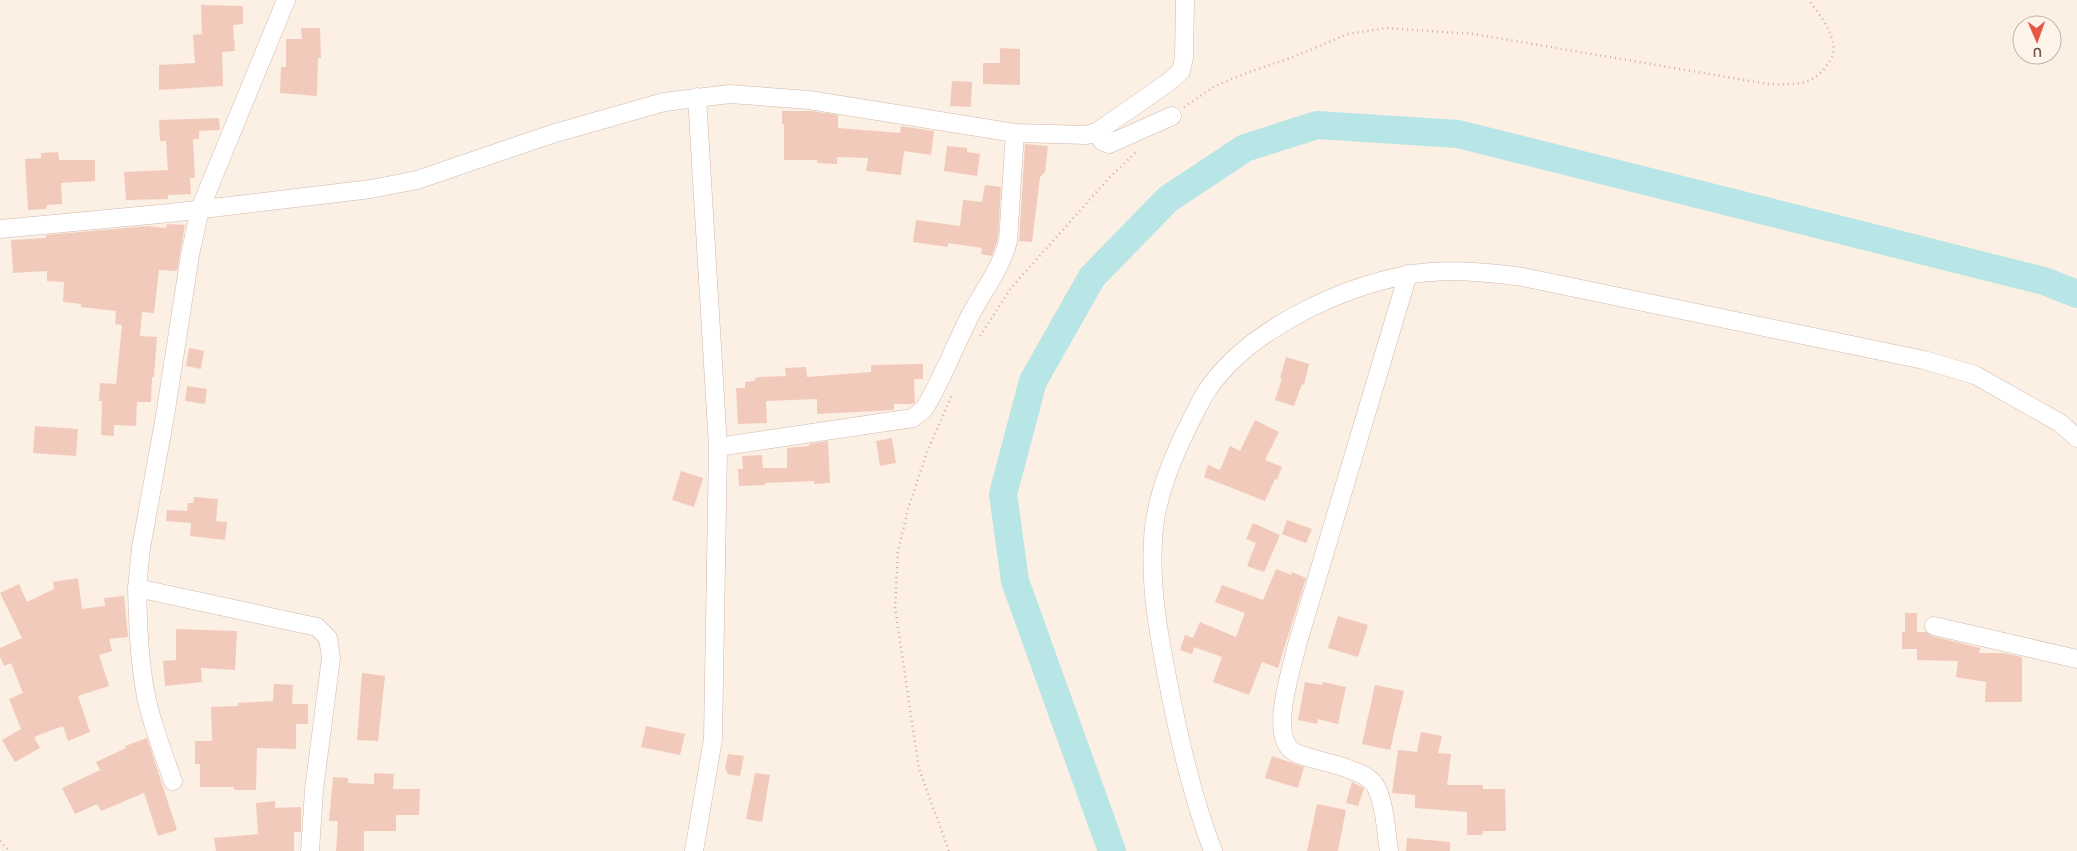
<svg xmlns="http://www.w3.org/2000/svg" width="2077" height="851" font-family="Karla,sans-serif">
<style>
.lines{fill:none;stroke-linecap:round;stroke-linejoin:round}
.river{stroke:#b8e5e6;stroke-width:28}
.building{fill:#f2cabb}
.minor-casing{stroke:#d0b8ad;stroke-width:19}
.path{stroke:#d6ad9e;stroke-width:2.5;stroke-dasharray:1 4;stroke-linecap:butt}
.minor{stroke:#fff;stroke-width:18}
</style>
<rect width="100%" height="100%" fill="#fcefe3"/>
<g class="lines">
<path class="river" d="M1112 851 1015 581 1003 494 1033 381 1092 277 1168 199 1245 148 1317 125 1458 134 2044 281 2077 294"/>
</g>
<path class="building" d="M201 5 243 6V24L233 25 235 51 222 52 223 86 159 90V65L195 63 193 35 202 34Z
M301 28H320L321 58H318L317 96 280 93 281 67H286V39H302Z
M1000 48 1020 49V85L983 84V63H1000Z
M952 81 972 82 971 107 950 106Z
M782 111H812L838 115V128L900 133 901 126 934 131 931 155 904 151 901 175 866 171 868 158 837 157V164L817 163V160H784V124H782Z
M219 118 220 130 199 131V139H193L195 178H190L191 194 168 195V199L126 200 124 172 168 170 166 141H160L159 120Z
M1025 144 1048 146 1045 172 1040 177 1032 242 1019 241Z
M947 146 967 148V152L980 154 977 176 944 171Z
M58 152 59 160H95V181L61 183 62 204 47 205 46 209 28 210 25 159 41 158V153Z
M985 185 1001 187 998 238 992 256 981 254 982 248 948 243V247L913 242 916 220 960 226 963 200 982 202Z
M167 224 185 225 177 271 159 270 154 313 142 312 140 336 157 337 154 377H152L151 402H137L136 426 114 425V436L101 435 102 401H99L100 383 116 384 122 325 115 324 116 311 81 307V304L63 302 64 282 47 281V271L13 273 11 240 46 238V235L147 226 166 228Z
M189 348 204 351 201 369 186 366Z
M1286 357 1309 364 1304 385 1302 384 1294 406 1275 400 1282 379 1280 378Z
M923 364V379H914L915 403 913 404H894V410L817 414V399L766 401 767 423 738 424 736 388H745V382L755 381V378L760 377 786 376 785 368 806 367 807 377 871 372V365Z
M187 386 207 389 205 404 185 401Z
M1255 420 1279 432 1265 460 1282 467 1277 480 1275 479 1265 501 1204 477 1208 465 1220 470 1230 446 1240 451Z
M35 426 78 429 76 456 33 453Z
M892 438 896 463 880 466 876 441Z
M828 441 830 483 814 484V481L765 483V485L739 486 738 469H743L742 456 762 455 763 468H787V448L809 446V444Z
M681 471 703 478 694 507 672 500Z
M194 497 218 499 216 521 227 522 225 540 190 536 191 523 166 521 167 510 187 511 188 503H193Z
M1287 520 1312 529 1306 543 1282 534Z
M1253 523 1280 535 1264 572 1247 566 1256 543 1246 539Z
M1276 569 1291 575 1292 572 1306 578 1278 668 1262 662 1249 695 1213 682 1222 657 1194 647 1192 654 1180 650 1185 635 1193 638 1200 622 1236 637 1245 613 1215 602 1222 585 1263 600Z
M78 578 82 609 105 606 104 598 124 596 128 637 109 639 112 651 99 655 109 686 78 696 90 732 68 741 63 726 34 737 40 748 15 762 2 740 21 729 9 699 23 693 11 663 4 666 0 657V648L22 638 0 593 19 584 27 602 54 589 53 582Z
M1905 613H1917V632H1926L1932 636 1980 648 1979 653H2003L2022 657V702H1985L1986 682 1956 677 1958 661 1917 660V649H1902V632H1905Z
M1338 616 1368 625 1358 657 1328 648Z
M176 629 237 631 235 670 201 668 202 682 165 686 163 661 176 660Z
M362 673 385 676 378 741 357 740Z
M1305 682 1322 685 1323 682 1346 687 1338 724 1318 719 1317 724 1298 720Z
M274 684 293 685 292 704H308V724H296V749L257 748 256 790H234V787H200V764H195V741H212L211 707 238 706V703L273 701Z
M1375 685 1404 691 1390 750 1362 744Z
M646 726 685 734 680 755 641 747Z
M1421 732 1442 736 1438 753 1451 754 1447 785H1483V789H1505L1506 831H1483L1482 835H1467V812L1415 808V795L1392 793 1398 750 1417 752Z
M147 738 177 830 158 836 144 793 101 811 97 804 75 814 62 788 100 770 96 762 126 748 125 746Z
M728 754 744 756 740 776 728 774 725 768Z
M1272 756 1304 767 1298 788 1265 778Z
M374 773 394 774 393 789H420L419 815H396V831H364V851H336L338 821H329L333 777 348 778V783L374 784Z
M755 773 770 775 762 822 746 819Z
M1352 782 1364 788 1358 806 1346 803Z
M275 801V808L301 807V832H294V851H216L214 838 258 834 256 803Z
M1317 804 1346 810 1338 851H1307Z
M1407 838 1450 842V851H1406Z"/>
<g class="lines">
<g class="minor-casing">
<path id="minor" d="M286 0 200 209 190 255 165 416 141 548 137 588 317 627 328 638 331 658 314 790 310 851
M1097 132 1102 141 1109 144 1172 116
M0 229 170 213 371 189 417 180 552 134 664 102 730 94 809 100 1015 133 1086 135 1097 132 1170 81 1181 71 1184 58 1185 0
M718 447 913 418 924 409C943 379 955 344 972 312 985 288 1001 268 1008 241L1015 133
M137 588C138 624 139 660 146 696 152 725 163 753 173 781
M1934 626 2077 659
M694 851 713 739 718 447 697 97
M1213 851C1192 797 1179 739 1168 682 1159 636 1150 588 1153 541 1154 507 1167 471 1181 441 1189 424 1198 405 1208 389 1249 330 1338 288 1407 275 1442 268 1488 272 1523 277L1924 360 1975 375 2060 423 2077 438
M1389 851C1386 833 1385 803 1376 787 1371 777 1361 774 1351 770 1334 762 1314 761 1296 753 1267 740 1292 668 1297 645L1408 274"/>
</g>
<path class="path" d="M1184 107 1215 86 1252 71 1293 57 1348 34 1386 28 1474 34 1768 84C1791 85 1814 86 1827 65 1832 58 1835 53 1833 44 1831 28 1817 12 1809 0
M980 336 1011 288 1110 177 1138 150
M0 841 10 851
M949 851 919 769 895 607 898 551 908 509 927 452 952 395"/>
<use href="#minor" class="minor"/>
</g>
<g transform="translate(2037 40) rotate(178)"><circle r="24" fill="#fff4ea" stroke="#c7b4aa"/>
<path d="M0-4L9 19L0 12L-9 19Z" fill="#e75748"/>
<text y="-8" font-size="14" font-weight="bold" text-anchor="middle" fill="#745349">U</text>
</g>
</svg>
